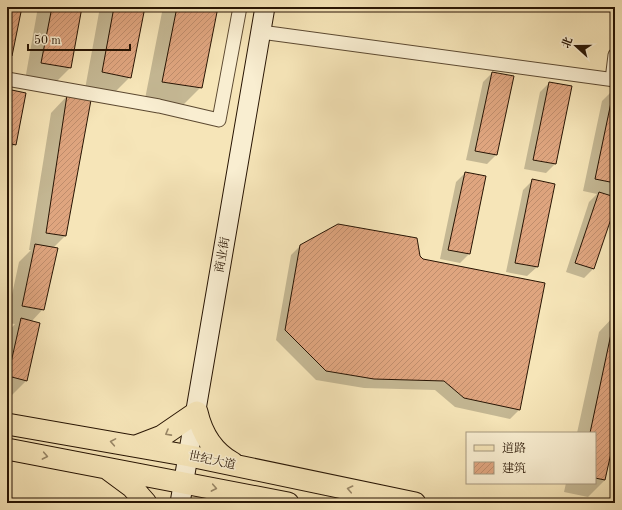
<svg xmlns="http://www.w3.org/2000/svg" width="622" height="510" font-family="'Old Standard TT','Noto Serif SC',serif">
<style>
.shadow{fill:#0003}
.building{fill:url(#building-hatch);stroke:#281504}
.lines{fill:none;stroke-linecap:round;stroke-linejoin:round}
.street-casing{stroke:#5c4931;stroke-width:15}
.secondary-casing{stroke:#281504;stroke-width:21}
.primary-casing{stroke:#281504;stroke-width:23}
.street{stroke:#f9eed1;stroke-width:13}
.secondary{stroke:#f9eed1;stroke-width:19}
.primary{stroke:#f6e5b8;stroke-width:21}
.oneway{stroke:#998767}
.labels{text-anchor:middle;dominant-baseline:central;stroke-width:3;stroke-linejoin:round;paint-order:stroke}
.street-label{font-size:12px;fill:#281504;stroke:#f9eed1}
</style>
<defs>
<pattern id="building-hatch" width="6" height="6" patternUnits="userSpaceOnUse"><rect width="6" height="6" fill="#dfa57f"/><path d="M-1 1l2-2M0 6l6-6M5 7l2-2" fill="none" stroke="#bf8d6c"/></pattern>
</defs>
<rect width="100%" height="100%" fill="#f6e5b8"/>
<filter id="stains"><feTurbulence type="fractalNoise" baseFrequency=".005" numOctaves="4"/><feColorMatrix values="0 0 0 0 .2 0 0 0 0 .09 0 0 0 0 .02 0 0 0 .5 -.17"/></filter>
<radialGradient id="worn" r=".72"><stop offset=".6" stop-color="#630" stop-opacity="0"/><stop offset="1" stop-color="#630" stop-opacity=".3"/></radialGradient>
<path class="shadow" d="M7 7H21L11 56 7 60Z
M38 7H81L70 68 53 85 25 80Z
M100 7H144L130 77 113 94 85 89Z
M163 7H217L201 87 184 104 145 99Z
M492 73 496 155 487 164 466 160 483 82Z
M549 83 571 87 555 164 546 173 524 169 540 92Z
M614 89 615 190 609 196 615 198V204L593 269 584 278 566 272 589 202 597 194 583 191 602 101Z
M7 90 15 144 7 152Z
M67 96 90 100 65 236 53 248 43 309 31 322 27 380 10 397H7V333L15 324 7 323V318L19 262 31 250H29L51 113Z
M465 173 485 177 469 254 460 263 440 259 456 182Z
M532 181 554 185 537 267 527 276 506 272 523 190Z
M300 246 419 257 422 260 544 284 519 410 510 419 455 407 435 390 364 388 316 380 276 340 291 255Z
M615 315V430L605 480 588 497 564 492 566 483H595V433H577L599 332Z"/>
<path class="building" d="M7 7H22L12 56 7 55Z
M52 7H82L71 68 41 63Z
M114 7H145L131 78 102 72Z
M177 7H218L202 88 162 82Z
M492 72 514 76 497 155 475 151Z
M549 82 572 86 556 164 533 160Z
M614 88H615V183L595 179Z
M7 89 26 93 16 145 7 143Z
M67 95 91 100 66 236 46 233Z
M465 172 486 176 470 254 448 250Z
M532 179 555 184 538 267 515 263Z
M599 192 615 197V207L594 269 575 263Z
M338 224 417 238 420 256 423 259 545 283 520 410 464 398 444 381 374 379 326 371 285 330 300 245Z
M35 244 58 248 44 310 22 306Z
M615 315V435L605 480 595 478V433H590Z
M21 318 40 323 27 381 8 376Z"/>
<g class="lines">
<g class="street-casing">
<path id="street" d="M261 32 615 80
M7 79 159 106 219 120 240 7
M612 80 615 55"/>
</g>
<g class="secondary-casing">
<path id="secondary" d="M180 503 265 7"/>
</g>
<g class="primary-casing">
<path id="primary" d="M7 424 190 456 415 503
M136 446 162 436 197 412C202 434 213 452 233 463
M7 449 288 503
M109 470 132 487 146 503"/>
</g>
<use href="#street" class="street"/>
<use href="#secondary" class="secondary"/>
<use href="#primary" class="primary"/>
</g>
<defs><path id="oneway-chevron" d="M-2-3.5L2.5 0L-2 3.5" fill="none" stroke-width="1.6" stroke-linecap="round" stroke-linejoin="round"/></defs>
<g class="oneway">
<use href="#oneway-chevron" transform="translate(168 433) rotate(151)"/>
<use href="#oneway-chevron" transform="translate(113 442) rotate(-170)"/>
<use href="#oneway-chevron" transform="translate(45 456) rotate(11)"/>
<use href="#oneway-chevron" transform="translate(214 488) rotate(11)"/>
<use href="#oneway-chevron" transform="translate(350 489) rotate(-168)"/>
</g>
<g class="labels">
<g class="street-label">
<text transform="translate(223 255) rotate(-80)">商业街</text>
<text transform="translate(212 461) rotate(12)">世纪大道</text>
</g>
</g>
<rect width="622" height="510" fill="none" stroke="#f6e5b8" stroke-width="24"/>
<rect x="8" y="8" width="606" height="494" fill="none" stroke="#281504" stroke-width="2"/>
<rect x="12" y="12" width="598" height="486" fill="none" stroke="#281504"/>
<rect x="466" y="432" width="130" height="52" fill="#f9eed1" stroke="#a5977f"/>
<rect x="474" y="445" width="20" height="6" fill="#f6e5b8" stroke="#a5977f"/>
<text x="502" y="452" font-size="12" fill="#281504">道路</text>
<rect x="474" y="462" width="20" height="12" fill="url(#building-hatch)" stroke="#a5977f"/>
<text x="502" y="472" font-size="12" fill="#281504">建筑</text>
<g transform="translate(576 46) rotate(291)" stroke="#f9eed1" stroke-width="3" paint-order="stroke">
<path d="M0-3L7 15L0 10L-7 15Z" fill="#281504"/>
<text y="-6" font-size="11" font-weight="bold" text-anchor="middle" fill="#281504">北</text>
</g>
<path d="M28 44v6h102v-6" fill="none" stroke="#281504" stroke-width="2"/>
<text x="34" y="44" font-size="12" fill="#281504" stroke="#f9eed1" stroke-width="3" paint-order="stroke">50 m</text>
<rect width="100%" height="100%" filter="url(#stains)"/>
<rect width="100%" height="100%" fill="url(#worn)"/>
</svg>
